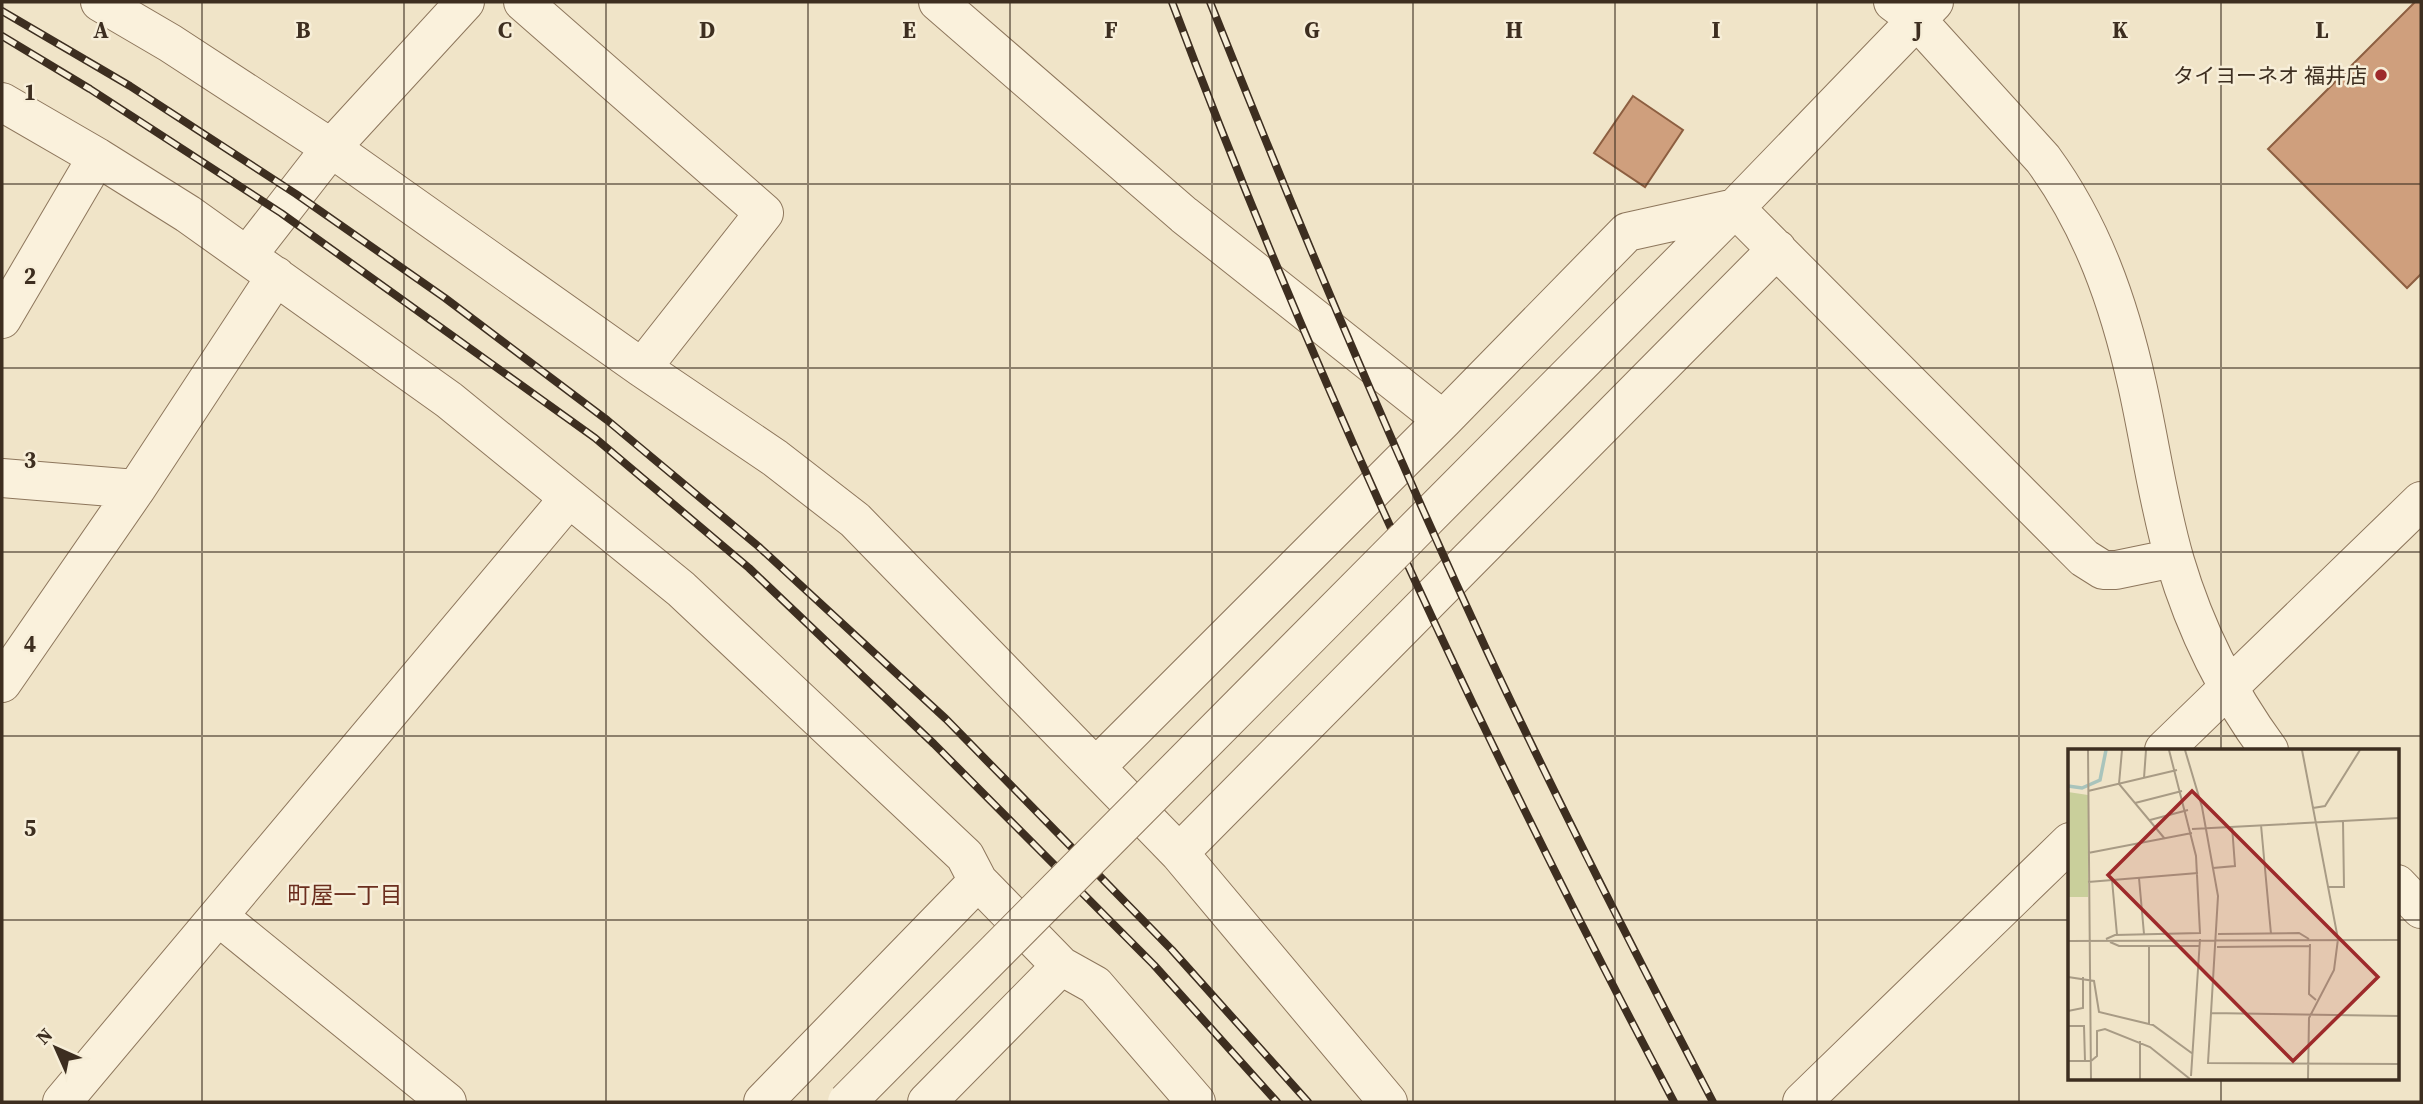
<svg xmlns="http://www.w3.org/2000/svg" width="2423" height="1104" font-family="'Source Serif 4','Noto Sans JP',serif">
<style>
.building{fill:#cf9f7d;stroke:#8d5f41;stroke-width:2}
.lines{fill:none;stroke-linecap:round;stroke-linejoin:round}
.minor-casing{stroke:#8d765c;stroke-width:40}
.minor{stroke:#faf1dc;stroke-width:38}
.rail-casing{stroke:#3d2e20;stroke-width:8}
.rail{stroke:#f7eed8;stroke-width:5;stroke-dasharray:16;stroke-linecap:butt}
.minor-bridge-casing{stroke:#8d765c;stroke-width:40;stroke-linecap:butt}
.minor-bridge{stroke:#faf1dc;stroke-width:38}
.grid{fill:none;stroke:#3d2e20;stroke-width:2;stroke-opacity:0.55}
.poi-dot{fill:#9e2a2b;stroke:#f7eed8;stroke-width:2.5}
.labels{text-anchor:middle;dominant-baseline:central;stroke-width:5;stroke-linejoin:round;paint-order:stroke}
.poi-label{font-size:21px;fill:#3d2e20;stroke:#f7eed8;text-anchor:end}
.neighbourhood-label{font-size:23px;fill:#6b2e1e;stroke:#f7eed8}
.inset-river{fill:none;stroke:#a9c4bc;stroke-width:3.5}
.inset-road{fill:none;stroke:#a89b85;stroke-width:2}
.view{fill:#9e2a2b;fill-opacity:0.15;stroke:#9e2a2b;stroke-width:3.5}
.inset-edge{fill:none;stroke:#3d2e20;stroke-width:3.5}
.grid-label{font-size:23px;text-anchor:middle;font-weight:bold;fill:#3d2e20;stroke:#f7eed8;stroke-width:5;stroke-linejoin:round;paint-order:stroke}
</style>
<rect width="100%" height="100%" fill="#f0e4c8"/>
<path class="building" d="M2415 2H2421V274L2407 288 2268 149Z
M1633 96 1683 130 1645 187 1594 153Z"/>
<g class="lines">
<g class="minor-casing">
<path id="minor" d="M100 2 170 43 331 148 642 368 775 458 855 520 1179 853 1388 1102
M523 2 764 213 642 368
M938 2 1184 215 1443 420
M1893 2 1916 19 2043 159C2092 226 2119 303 2137 384 2150 442 2158 503 2175 561 2195 628 2227 693 2269 750
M2 102 97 157 188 214 449 400 681 589 965 856 978 881 763 1102
M1735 208 2084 558 2103 570H2116L2174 558
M247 256 331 148 465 2
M2 319 97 157
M2 478 136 489
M1406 539 1735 208 1934 2
M2 683 136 489 276 276
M2164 750 2421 501
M1096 767 1443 420 1627 232 1735 208
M1179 853 1777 249
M978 881 1061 966 1095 985 1196 1102
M2397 884 2421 909
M218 916 447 1102
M62 1102 569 498
M927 1102 1061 966
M1802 1102 2070 842"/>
</g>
<use href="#minor" class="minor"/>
<g class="rail-casing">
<path id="rail" d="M1172 2C1314 379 1485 746 1674 1102
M1210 2C1297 221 1388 437 1487 651 1558 803 1635 953 1713 1102
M2 11 130 86 296 194 445 298 607 420 758 546 946 719 1172 950 1308 1102
M2 36 90 89 281 213 595 438 749 568 934 744 1154 965 1277 1102"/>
</g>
<use href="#rail" class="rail"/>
<g class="minor-bridge-casing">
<path id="minor-bridge" d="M847 1102 1406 539"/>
</g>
<use href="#minor-bridge" class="minor-bridge"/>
</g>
<path class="grid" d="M202 2V1102M404 2V1102M606 2V1102M808 2V1102M1010 2V1102M1212 2V1102M1413 2V1102M1615 2V1102M1817 2V1102M2019 2V1102M2221 2V750M2 184H2421M2 368H2421M2 552H2421M2 736H2421M2 920H2070M2397 920H2421M2221 1078V1102"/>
<circle class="poi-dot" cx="2381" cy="75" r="7"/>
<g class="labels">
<g class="poi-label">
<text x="2367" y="75">タイヨーネオ 福井店</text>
</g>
<g class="neighbourhood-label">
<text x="345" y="895">町屋一丁目</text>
</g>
</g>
<g transform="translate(2068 749)">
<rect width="331" height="331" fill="#f0e4c8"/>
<path d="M0 43 20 46V148H0Z" fill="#c9cf9b"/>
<path class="inset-river" d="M0 37 14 39 32 31 38 1"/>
<path class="inset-road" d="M20 1 23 330M54 1 51 35 97 90M117 1 134 58 150 147 140 314 331 315M234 1 270 190 266 221 241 269 240 330M76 29 78 1M20 42 109 21M67 54 114 42M245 59 257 57 292 1M82 71 120 61M193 76 203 185M124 80 331 69M20 104 124 84M145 119 167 117 164 77M71 129 76 185M44 131 49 186M20 133 130 124M260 138H276L275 72M150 185 231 184 241 190M38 190 47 186 132 184 128 107 101 1M0 192 331 191M42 193 51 197H132M242 195 241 245 248 251M81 198V275M149 198 242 197M0 228 26 232 31 263 85 276 125 305M0 262 15 259V228M143 264 331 267M0 277H16L17 312M0 312H23L29 307V282L37 280 82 298 122 330M123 327 132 190M72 330V292"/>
<path class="view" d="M124 42 310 228 225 312 40 126Z"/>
<rect width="331" height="331" class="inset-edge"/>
</g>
<g class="grid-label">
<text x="101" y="38">A</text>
<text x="303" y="38">B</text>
<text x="505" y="38">C</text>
<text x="707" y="38">D</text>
<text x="909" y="38">E</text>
<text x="1111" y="38">F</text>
<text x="1312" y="38">G</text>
<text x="1514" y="38">H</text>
<text x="1716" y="38">I</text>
<text x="1918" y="38">J</text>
<text x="2120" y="38">K</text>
<text x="2322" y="38">L</text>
<text x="30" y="100">1</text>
<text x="30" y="284">2</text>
<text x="30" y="468">3</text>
<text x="30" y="652">4</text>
<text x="30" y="836">5</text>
</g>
<rect width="2423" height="1104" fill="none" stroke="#3d2e20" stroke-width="7"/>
<g transform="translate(56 1048) rotate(315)" stroke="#f7eed8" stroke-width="5" paint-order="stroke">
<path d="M0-5L12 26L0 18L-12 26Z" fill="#3d2e20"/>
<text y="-10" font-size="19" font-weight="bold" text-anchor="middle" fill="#3d2e20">N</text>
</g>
</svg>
